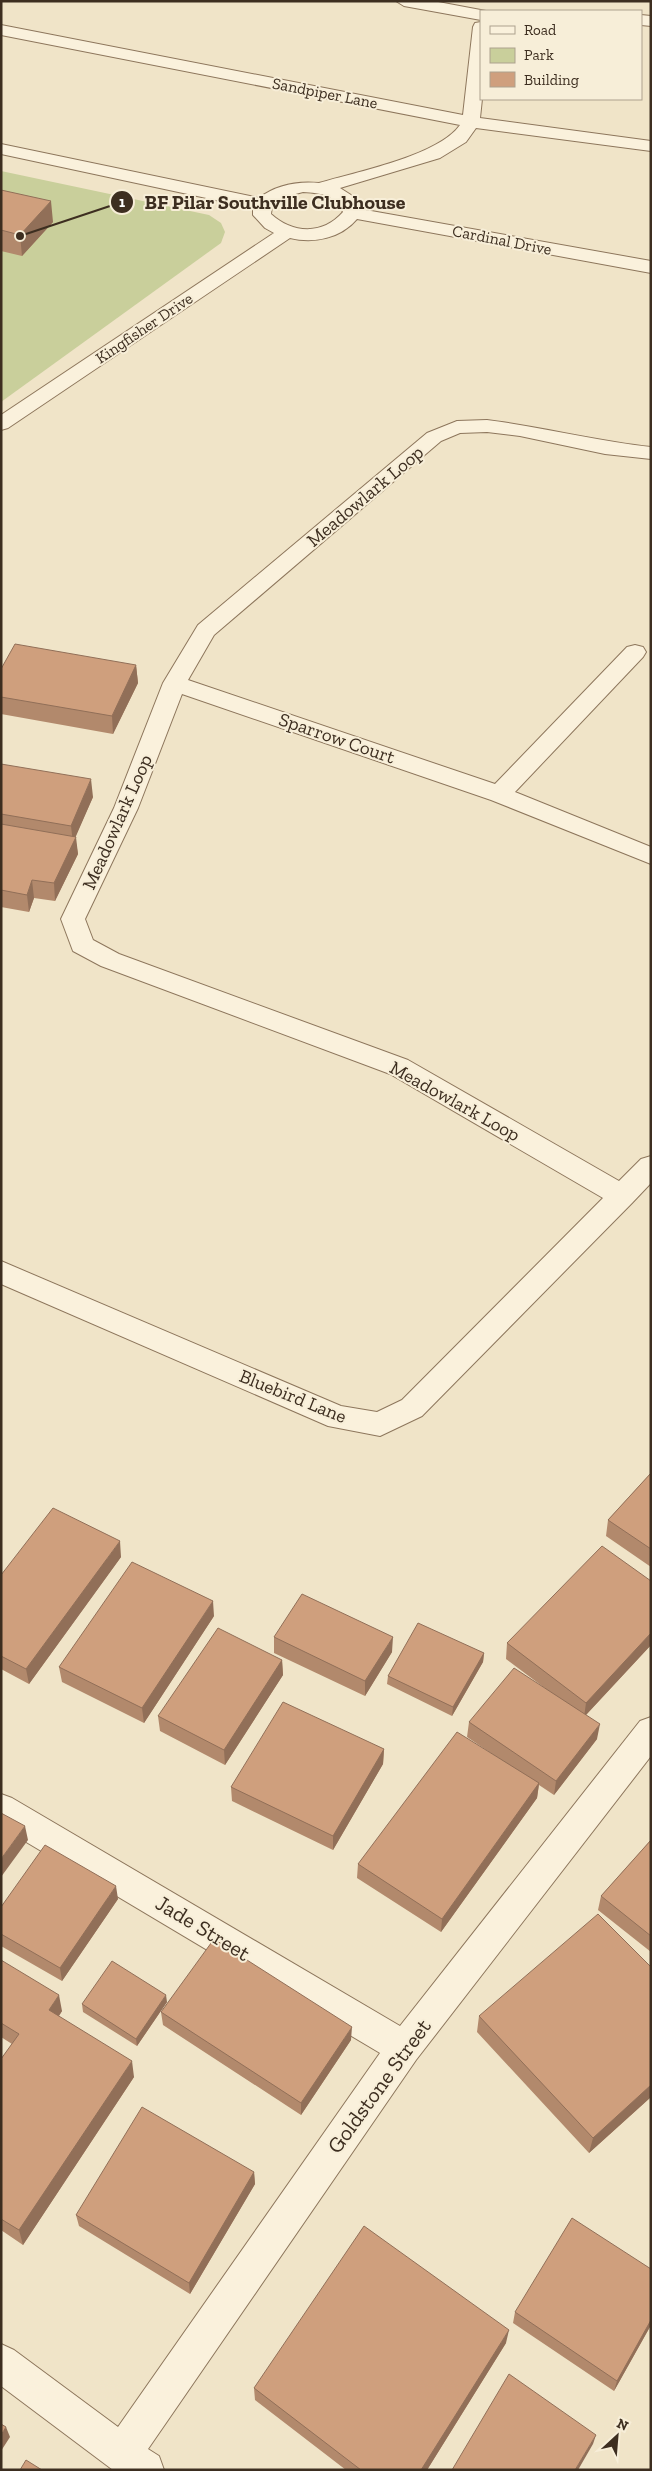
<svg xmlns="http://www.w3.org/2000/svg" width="652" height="2471" font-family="'Zilla Slab',serif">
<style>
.green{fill:#c9cf9b}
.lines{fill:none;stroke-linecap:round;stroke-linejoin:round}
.minor-casing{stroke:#8d765c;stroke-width:2}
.minor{fill:#faf1dc;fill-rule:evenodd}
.wall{fill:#b2896c}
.shaded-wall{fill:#916f58}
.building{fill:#cf9f7d;stroke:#916f58}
.labels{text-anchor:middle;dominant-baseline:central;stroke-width:4;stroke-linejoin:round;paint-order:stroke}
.far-street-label{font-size:16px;fill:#3d2e20;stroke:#f7eed8}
.street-label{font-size:19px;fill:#3d2e20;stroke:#f7eed8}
.near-street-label{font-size:22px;fill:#3d2e20;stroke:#f7eed8}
.leader{fill:none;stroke:#3d2e20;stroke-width:2}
.callout-dot{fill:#3d2e20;stroke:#f7eed8;stroke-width:2}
.mark-label{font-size:15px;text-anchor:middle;font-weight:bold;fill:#fff}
.callout-label{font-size:20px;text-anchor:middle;font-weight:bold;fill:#3d2e20;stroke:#f7eed8;stroke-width:4;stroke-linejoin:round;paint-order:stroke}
</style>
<rect width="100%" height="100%" fill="#f0e4c8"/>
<path class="green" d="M1 171 209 215 221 223 225 232 221 243 1 402Z"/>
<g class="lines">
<g class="minor-casing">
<path id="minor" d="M396 1H433L486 11H481V20L404 6Z
M641 15 651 16V26L641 25Z
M481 22 482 99 480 118 651 141V151L476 128 466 142 440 158 340 188 351 195 360 209 651 261V273L357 219C341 238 314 244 290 238L8 428 1 430V415L274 233 265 228 253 215V208L1 154V144L259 198C276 185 298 181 319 183 356 172 438 156 460 125L1 35V25L463 115 473 27 475 23ZM303 192C321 193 336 195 343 212 323 235 293 234 271 214L272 206 288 196Z
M487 420C542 427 596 441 651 447V459L605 454 520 436 487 432 460 433 441 441 214 635 188 680 495 784 627 647 635 645 643 647 646 652 643 657 515 792 651 847V864L491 800 182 694 138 808 85 919 93 940 119 954 408 1060 619 1181 641 1159 651 1156V1183L632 1203 422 1416 380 1436 328 1426 1 1284V1261L341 1406 377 1412 402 1400 603 1198 390 1074 101 966 73 951 61 919 114 808 163 683 198 625 427 433 457 421Z
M651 1717V1756L416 2060 148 2449 159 2456 164 2470H113L1 2386V2344L14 2350 118 2427 380 2053 1 1827V1794L12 1798 400 2026 640 1721Z"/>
</g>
<use href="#minor" class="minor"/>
</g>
<path class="wall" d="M1 190 53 222 22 256 1 251Z
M136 665 138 683 113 734 1 714V669Z
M1 764 93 797 75 837 78 854 55 901 34 898 29 912 1 907Z
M651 1473V1567L606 1536 608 1520Z
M121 1557 29 1684 1 1669V1575Z
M651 1581V1645L586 1715 597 1739 554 1795 539 1785 537 1798 441 1932 357 1878 358 1864 504 1762 467 1737 469 1722 546 1689 506 1659 507 1643Z
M214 1616 144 1723 62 1682 59 1667Z
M274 1637 392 1652 365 1696 274 1653Z
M484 1653 483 1662 452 1716 387 1684 388 1676Z
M282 1660 283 1675 225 1765 160 1731 158 1716Z
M384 1749 383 1764 333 1850 232 1801 231 1787Z
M651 1840V1952L598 1910 601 1896Z
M118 1899 62 1981 1 1946V1907Z
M1 1960 62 2011 59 2016 134 2077 23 2245 1 2230V2059L12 2044 1 2037Z
M651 1967V2097L589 2153 477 2032 479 2016Z
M167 2002 137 2046 83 2012 82 2004Z
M161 2012 351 2040 301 2115 163 2025Z
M254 2172 255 2184 190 2294 79 2226 76 2215Z
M651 2269V2325L614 2391 513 2323 515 2312Z
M506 2343 427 2470H346L255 2400 254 2388Z"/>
<path class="shaded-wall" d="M51 201 53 222 22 256 20 235Z
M136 665 138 683 113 734 112 716Z
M91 779 93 797 73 843 71 826Z
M76 837 78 854 55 901 54 883Z
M32 880 34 898 29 912 27 895Z
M120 1541 121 1557 29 1684 26 1669Z
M213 1601 214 1616 144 1723 142 1708Z
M651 1633V1645L584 1717 586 1703Z
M393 1637 392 1652 365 1696V1681Z
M484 1653 483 1662 452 1716 453 1707Z
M282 1660 283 1675 225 1765 224 1750Z
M600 1724 597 1739 554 1795 556 1781Z
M384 1749 383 1764 333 1850V1836Z
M539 1783 537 1798 441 1932 442 1919Z
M25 1826 28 1840 1 1877V1859Z
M116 1886 118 1899 62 1981 60 1968Z
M59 1995 62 2011 52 2026 49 2010Z
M166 1995 167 2002 137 2046 136 2039Z
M352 2027 351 2040 301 2115V2103Z
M132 2061 134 2077 23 2245 19 2230Z
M651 2085V2097L589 2153 593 2138Z
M254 2172 255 2184 190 2294 189 2283Z
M651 2320V2325L614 2391 617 2381Z
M509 2330 506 2343 427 2470H421Z
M6 2427 10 2437 1 2451V2435Z
M596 2435 593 2444 578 2470H575Z"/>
<path class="building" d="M1 190 51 201 20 235 1 230Z
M15 644 136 665 112 716 1 697V669Z
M1 764 91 779 71 826 1 814Z
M1 824 76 837 54 883 32 880 27 895 1 890Z
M651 1473V1549L608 1520Z
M53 1508 120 1541 26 1669 1 1656V1575Z
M602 1546 651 1581V1633L586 1703 507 1643Z
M132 1562 213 1601 142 1708 59 1667Z
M302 1594 393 1637 365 1681 274 1637Z
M418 1623 484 1653 453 1707 388 1676Z
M218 1628 282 1660 224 1750 158 1716Z
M514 1668 600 1724 556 1781 469 1722Z
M283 1702 384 1749 333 1836 231 1787Z
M457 1732 539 1783 442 1919 358 1864Z
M1 1813 25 1826 1 1859Z
M651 1840V1936L601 1896Z
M45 1845 116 1886 60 1968 1 1934V1907Z
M598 1914 651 1967V2085L593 2138 479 2016Z
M214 1939 352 2027 301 2103 161 2012Z
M1 1960 59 1995 49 2010 132 2061 19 2230 1 2219V2059L19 2034 1 2023Z
M112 1961 166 1995 136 2039 82 2004Z
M142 2107 254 2172 189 2283 76 2215Z
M572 2218 651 2269V2320L617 2381 515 2312Z
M364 2226 509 2330 421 2470H361L254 2388Z
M509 2374 596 2435 575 2470H452Z
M1 2424 6 2427 1 2435Z
M26 2460 42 2470H20Z"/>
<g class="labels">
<g class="far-street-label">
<text transform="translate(325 93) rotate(11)">Sandpiper Lane</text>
<text transform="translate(502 240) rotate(11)">Cardinal Drive</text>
<text transform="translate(144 328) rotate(-34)">Kingfisher Drive</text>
</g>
<g class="street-label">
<text transform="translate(365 496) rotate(-40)">Meadowlark Loop</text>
<text transform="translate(337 738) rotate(19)">Sparrow Court</text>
<text transform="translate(117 822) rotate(-66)">Meadowlark Loop</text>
<text transform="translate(455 1101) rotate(29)">Meadowlark Loop</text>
<text transform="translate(293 1396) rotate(22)">Bluebird Lane</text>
</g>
<g class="near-street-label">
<text transform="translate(203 1928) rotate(31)">Jade Street</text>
<text transform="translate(379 2086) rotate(-54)">Goldstone Street</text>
</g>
</g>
<path class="leader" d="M20 236L122 202"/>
<g class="callout-dot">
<circle cx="20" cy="236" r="5"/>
<circle cx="122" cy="202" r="12"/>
</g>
<g class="mark-label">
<text x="122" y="207">1</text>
</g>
<g class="callout-label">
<text x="275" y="209">BF Pilar Southville Clubhouse</text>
</g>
<rect width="652" height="2471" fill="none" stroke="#3d2e20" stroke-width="5"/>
<rect x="480" y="10" width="162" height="90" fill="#f7eed8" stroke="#ada18e"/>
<rect x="490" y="26" width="25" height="8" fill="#faf1dc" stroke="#ada18e"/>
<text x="524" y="35" font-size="15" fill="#3d2e20">Road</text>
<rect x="490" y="48" width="25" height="15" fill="#c9cf9b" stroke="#ada18e"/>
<text x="524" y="60" font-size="15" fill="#3d2e20">Park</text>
<rect x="490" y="72" width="25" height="15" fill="#cf9f7d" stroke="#ada18e"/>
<text x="524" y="85" font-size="15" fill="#3d2e20">Building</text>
<g transform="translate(617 2436) rotate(26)" stroke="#f7eed8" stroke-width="4" paint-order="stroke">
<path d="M0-4L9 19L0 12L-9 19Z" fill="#3d2e20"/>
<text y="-8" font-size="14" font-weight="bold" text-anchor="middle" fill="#3d2e20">N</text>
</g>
</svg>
